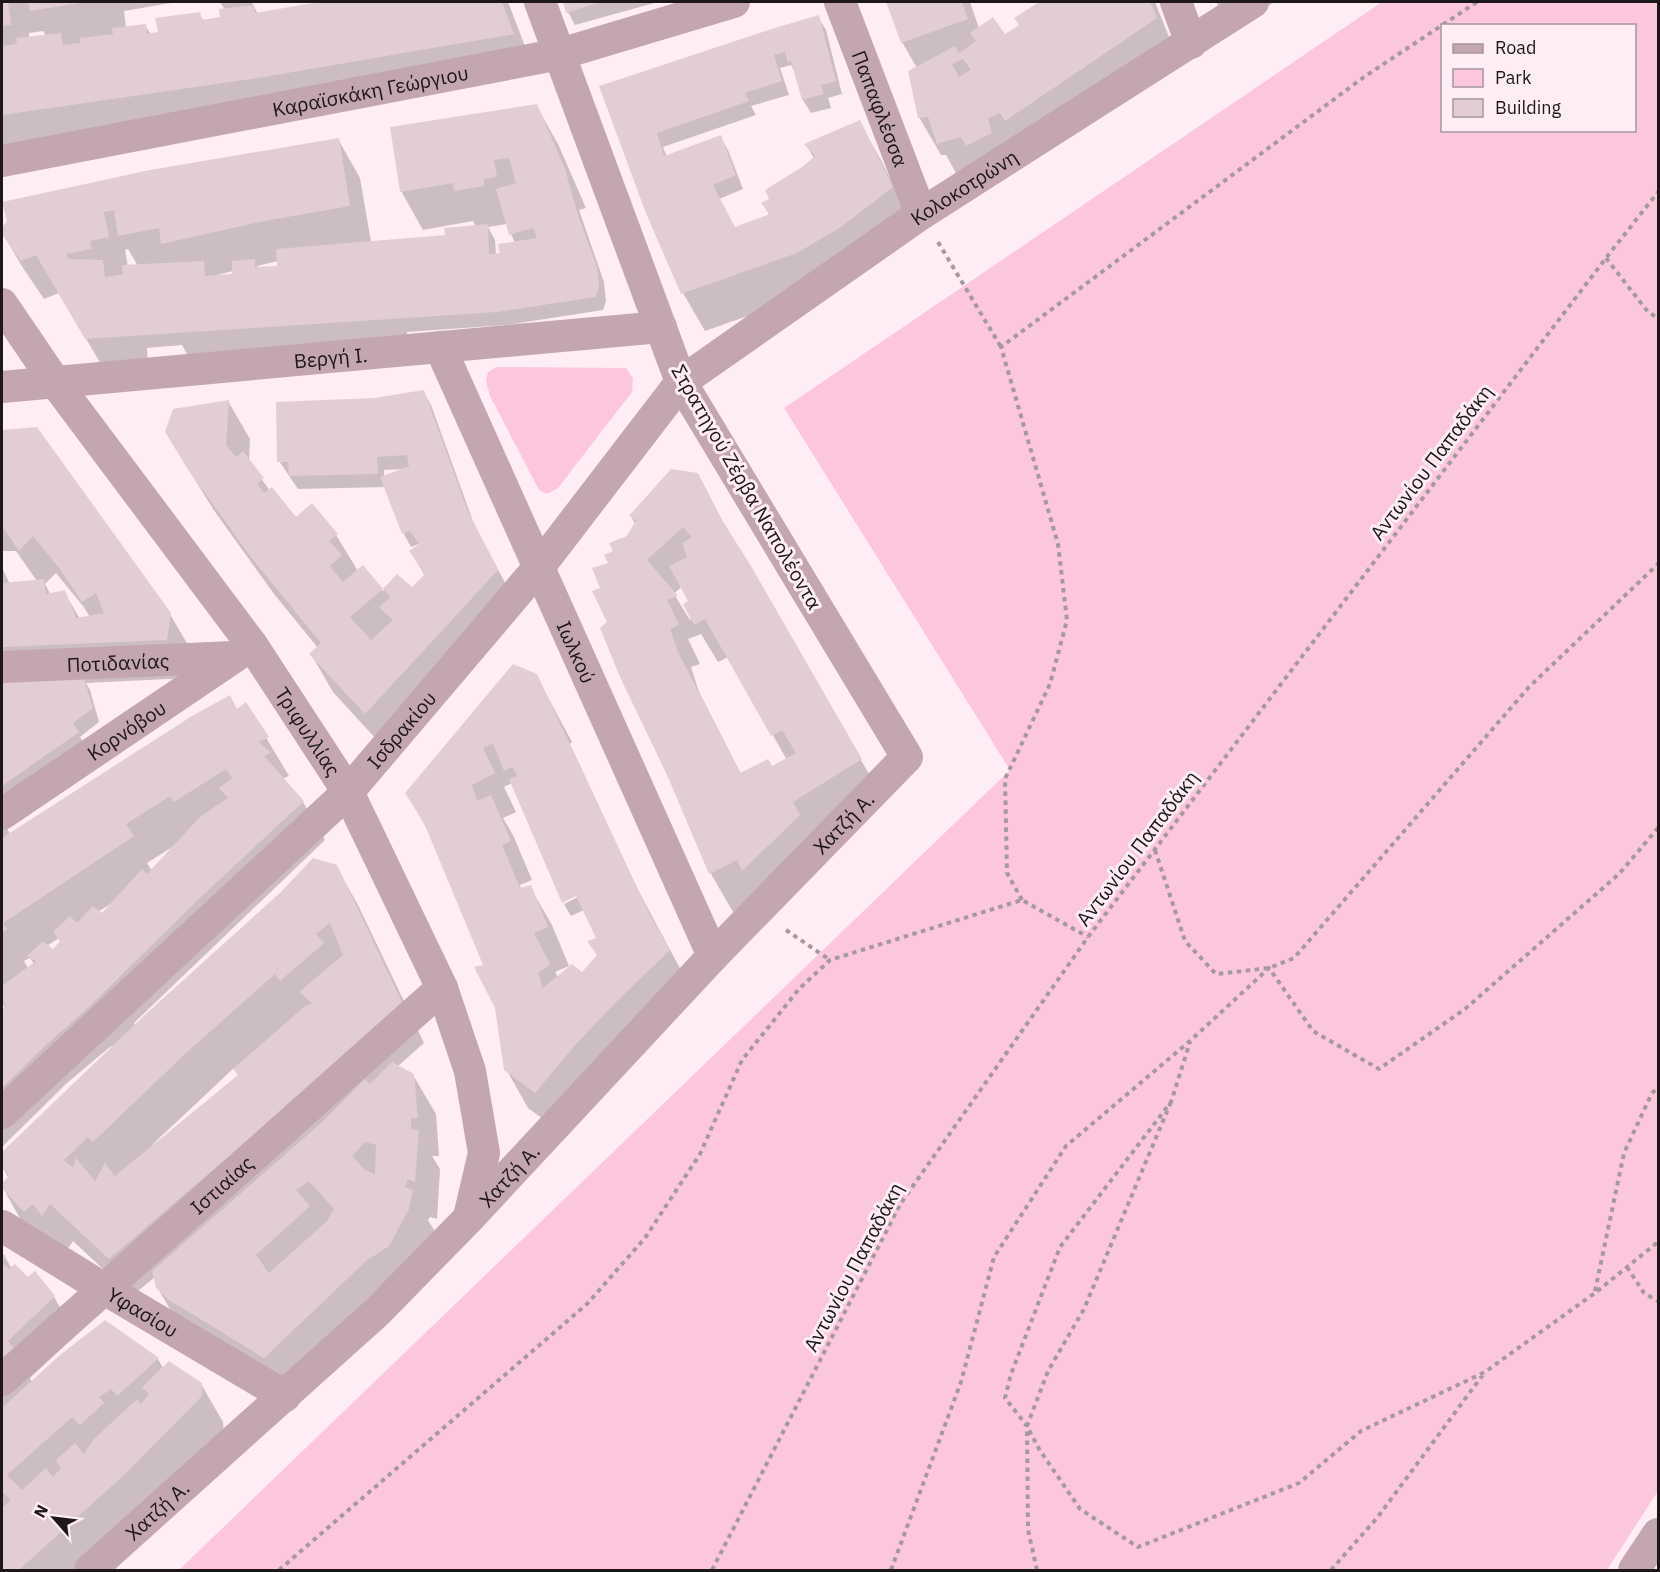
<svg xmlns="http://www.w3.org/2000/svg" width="1660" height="1572" font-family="'IBM Plex Sans',sans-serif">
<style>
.green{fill:#fcc6dd;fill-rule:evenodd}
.shadow{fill:#0003;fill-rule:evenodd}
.building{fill:#e2cdd6;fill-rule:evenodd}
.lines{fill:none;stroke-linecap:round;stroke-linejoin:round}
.path{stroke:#a6999e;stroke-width:4;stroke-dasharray:4.5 4.5;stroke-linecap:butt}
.minor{stroke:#c4a6b2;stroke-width:32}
.labels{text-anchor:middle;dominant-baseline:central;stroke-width:6;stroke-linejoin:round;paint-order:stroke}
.street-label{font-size:20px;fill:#1e171a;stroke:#feedf4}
</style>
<rect width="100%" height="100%" fill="#feedf4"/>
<path class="green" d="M1382 2H1658V1491L1607 1570H179L1010 770 784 408ZM1442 26H1634V130H1442Z
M497 367 626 368 633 378 632 392 558 488 547 494 539 490 490 396 486 381 488 372Z"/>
<path class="shadow" d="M2 2H177L124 11 126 28 145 25 151 35 160 34 199 14 204 21 222 18 225 10 220 2H265L252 3 258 14 325 2H508L535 72 2 157ZM43 31 46 36 29 38V33Z
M564 2H658L575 25 568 12Z
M887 2H970L979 28 1005 36 1021 26 1016 18 1041 2H1155L1177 57 961 182 946 155H941L919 117 917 68 902 42Z
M1216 2H1275L1246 18 1222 12Z
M818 17 826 30 842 94 828 98 831 108 811 113 803 100 796 74 791 65 780 68 789 95 751 106 756 115 663 147 667 157 720 136 728 150 743 189 719 199 735 229 770 216 763 204 771 200 814 158 806 145 859 122 881 160 914 226 819 291 705 331 683 293 601 87Z
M536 105 558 144 586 208 579 210 604 282 606 301 603 310 506 325 407 332 409 357 196 370 182 345 147 348 148 373 108 376 59 293 44 299 23 268 2 232 9 222 338 139 360 178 371 242 446 236 476 227 473 221 423 230 401 191ZM507 224 515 243 501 254 496 255 495 240 488 227ZM128 249 138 266 128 267 125 250ZM278 261 279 267 258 268 257 266ZM233 271V275L218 276 217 275Z
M423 391 431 405 474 524 519 609 387 751 333 692 311 654 318 648 274 594 213 509 189 470 228 401 250 439 249 461 270 491 296 519 336 535 358 571 363 567 383 591 397 576 412 589 425 576 411 552 421 543 411 547 404 534 386 487 298 489 279 461ZM403 469 384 477V470Z
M36 429 170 614 192 652 189 678 86 683 90 690 99 722 80 737 86 746 2 804V568L10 584 37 581 16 551H2V431ZM56 573 83 606 90 617 80 619 64 592 51 595 45 584Z
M697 474 734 542 883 798 760 898 733 912 711 874 668 775 609 622 601 589 615 552 635 524 631 516ZM682 586 690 602 692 618 690 620 674 594ZM701 634 718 662 728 657 787 760 772 768 741 774 699 692 691 667 700 664 688 639Z
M536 675 572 742 570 744 637 888 691 989 558 1130 528 1108 506 1069 496 1007 485 966 430 834 407 794ZM512 783 578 897 564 904 571 916 584 910 598 939V956L582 974 558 977 555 972 569 966 552 925 530 887 521 889 520 885 532 880 513 835 503 818 516 812 504 787Z
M246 704 289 776 284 778 288 785 303 802 325 840 134 1023 136 1025 336 866 358 905 424 1043 397 1067 413 1075 436 1114 439 1156H432L440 1169 437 1219 430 1217 428 1220 434 1230 431 1248 287 1395 180 1326 157 1287 155 1277 132 1296 73 1241 65 1253 23 1224 2 1186 9 1179 2 1166V1154L113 1048 111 1046 67 1083 2 1147V1011L5 1008 2 1002V819L10 834 192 717 237 710ZM174 846 152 871 147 863ZM112 903 103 915 98 912ZM59 938 61 942 53 951 47 946ZM30 958 34 964 28 968 24 961ZM234 1068 239 1076 154 1146 153 1144Z
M2 1255 5 1257 12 1269 54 1297 76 1335 30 1378 32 1382 158 1359 163 1368 201 1384 223 1422 224 1435 82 1570H2Z"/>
<path class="building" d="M2 2H8L11 25 2 26Z
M28 2H78L79 3 30 11Z
M319 2H502L514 34 264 77 2 115V46L17 44 16 38 61 33 63 45 80 43V38L113 34 112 28 146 24 147 34 158 32 155 18 200 12 202 20 220 17 219 9 254 5 255 13Z
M563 2H600L566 13Z
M886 2H962L968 19 901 43Z
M1039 2H1150L1157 18 1005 121 1000 113 988 118 992 133 966 146 961 137 937 144 928 117 918 118 908 71 955 46 959 53 976 41 970 33 993 17 1005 34 1019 25 1014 18ZM963 59 971 70 959 77 952 64Z
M819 15 836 81 821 85 824 94 802 100 791 61 788 63 785 52 774 55 782 81 745 93 749 101 657 133 664 156 721 135 736 175 713 185 735 227 770 214 761 203 769 199 765 190 802 167 815 156 804 144 860 120 893 187 841 227 797 253 681 294 645 211 599 86 778 27Z
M537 104 565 169 578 215 597 267 599 286 596 297 497 312 85 339 36 255 21 261 2 234V227L7 221 2 202 150 170 339 138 350 206 259 222 161 244 159 228 118 236 114 210 104 212 109 237 90 241 92 249 66 254 69 259 103 260 105 277 123 274 122 265 204 261 205 276 232 274V261L255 259V267L277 266 276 249 445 235 444 228 488 224 489 254 500 253 498 244 537 238 533 228 509 235 496 189 516 183 509 158 494 160 497 177 484 179V186L454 191 453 183 400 192 390 127Z
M424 390 467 509 498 570 365 714 309 654 321 643 250 556 189 471 165 432 173 409 229 400 226 445 236 457 243 451 264 478 257 484 264 493 272 487 296 517 312 503 338 534 329 541 342 555 330 566 343 582 363 565 383 589 397 574 412 587 425 574 409 551 419 544 410 531 402 534 380 477 409 466 407 455 377 457 378 474 289 476 288 462H277L276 402 374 398ZM383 589 391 597 379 607 393 620 371 640 350 617Z
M37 427 171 613 167 640 2 647V583L44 579 46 594 65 590 76 618 104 613 96 593 82 602 59 568 33 536 19 551 2 526V430Z
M671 469 698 473 722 520 751 566 862 759 793 802 800 815 742 871 737 860 709 874 667 775 620 677 600 628 607 622 592 591 600 588 592 568 608 563 604 555 613 551 609 543 627 536 636 520 629 516ZM683 527 692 537 682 543 687 557 669 566 688 601 683 604 694 625 705 619 771 736 782 730 796 753 772 766 768 759 740 773 678 652 670 629 679 625 667 600 678 596 647 560Z
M513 664 537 674 649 913 670 950 617 1001 576 1044 535 1093 504 1070 495 1008 474 967 483 965 424 823 405 793ZM493 743 504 771 513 767 517 776 509 779 562 903 576 896 596 938 587 941 597 955 582 972 572 964 543 988 538 973 550 964 534 933 548 927 531 885 520 888 502 845 511 841 491 795 477 801 472 785 495 773 483 748Z
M83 675 93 708 73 723 79 732 2 786V682Z
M230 695 237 709 246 702 269 737 259 742 271 753 264 756 304 801 202 896 89 1007 46 1045 2 1088V1010L6 1006 2 1000V986L36 961 27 956 43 941 53 949 60 941 53 932 70 916 77 923 93 906 102 913 142 869 147 874 201 816 228 798 219 788 232 778 226 769 174 802 170 796 126 824 134 836 3 923 7 929 2 933V838L192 716Z
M313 858 337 865 403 1004 297 1098 109 1259 50 1204 42 1216 33 1204 24 1212 2 1188V1183L9 1176 2 1166V1152L149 1011 281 892ZM330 923 343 955 299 992 312 1003 304 1007 233 1069 238 1075 115 1176 105 1163 95 1181 76 1158 73 1168 64 1160 88 1137 93 1142 186 1053 275 974 280 981 324 943 316 934Z
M392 1062 414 1074 418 1118H411V1129L419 1130 415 1182 408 1179 405 1187 413 1190 409 1209 389 1246 366 1261 264 1358 169 1300 156 1288 152 1271 321 1123 365 1079 370 1084ZM365 1142 376 1145 375 1174 365 1170 352 1156ZM309 1181 334 1209 327 1221 269 1273 256 1255 310 1206 296 1190Z
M2 1253 6 1256 2 1263 9 1269 15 1264 28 1277 35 1271 55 1296 8 1341 16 1351 2 1364Z
M105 1320 159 1358 117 1396 111 1389 99 1397 104 1403 80 1425 72 1417 7 1475 22 1490 46 1468 53 1477 61 1468 56 1460 75 1443 84 1454 93 1440 137 1399 141 1404 149 1394 142 1387 169 1361 202 1383V1396L125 1474 19 1570H2V1516L3 1514 2 1507 11 1501 2 1491V1408L60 1355Z"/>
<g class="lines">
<path class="path" d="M938 242 1001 347
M1606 258 1648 312 1658 318
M1155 850 1185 941 1216 974 1269 968 1294 958 1529 687 1658 564
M1022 900 1007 873 1005 779 1050 684 1067 620 1058 544 1001 347 1364 77 1477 2
M786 930 830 960
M1171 1102 1084 1309 1048 1371 1027 1426 1039 1449 1080 1509 1138 1547 1299 1483 1361 1431 1485 1372 1595 1293 1658 1242
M1627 1267 1644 1293 1658 1301
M1595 1291 1624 1153 1652 1093 1658 1088
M279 1570 587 1304 645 1238 700 1154 742 1060 799 989 830 960 1022 900 1088 937
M712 1570 901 1203 1088 937 1606 258 1658 192
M891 1570 961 1382 994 1257 1066 1146 1190 1041 1269 968 1313 1031 1379 1069 1465 1009 1619 874 1658 828
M1037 1570 1028 1530 1027 1426 1005 1398 1011 1374 1060 1247 1171 1102 1190 1042
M1331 1570 1377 1518 1485 1372"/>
<g class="minor">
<path id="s1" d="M840 2 921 214"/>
<path d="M1176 2 1191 43"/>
<path id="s2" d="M2 161 560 54 734 2"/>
<path id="s3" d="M2 304 55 382 252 645 348 792 442 988 470 1071 484 1153 469 1217"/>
<path id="s4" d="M440 347 713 956"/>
<path id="s5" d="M2 387 661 327"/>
<path id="s6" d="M2 667 234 657"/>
<path id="s7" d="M2 814 252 645"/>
<path id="s8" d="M2 1113 348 792 539 567 681 382 921 214 1253 2"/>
<path id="s9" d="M2 1226 103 1288 285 1396"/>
<path id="s10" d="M2 1380 442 988"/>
<path id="s11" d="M90 1570 377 1312 469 1218 713 956 907 757 681 382 540 2"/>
<path d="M1634 1570 1658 1534"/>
</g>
</g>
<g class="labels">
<g class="street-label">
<text stroke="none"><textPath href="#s2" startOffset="375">Καραϊσκάκη Γεώργιου</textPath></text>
<text stroke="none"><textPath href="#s1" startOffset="114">Παπαφλέσσα</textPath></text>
<text stroke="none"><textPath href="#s8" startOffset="1344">Κολοκοτρώνη</textPath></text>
<text stroke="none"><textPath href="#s5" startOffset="330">Βεργή Ι.</textPath></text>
<text transform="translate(1431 462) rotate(-53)">Αντωνίου Παπαδάκη</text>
<text transform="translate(747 487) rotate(60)">Στρατηγού Ζέρβα Ναπολέοντα</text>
<text stroke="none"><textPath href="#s4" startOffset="334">Ιωλκού</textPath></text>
<text stroke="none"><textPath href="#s6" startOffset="116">Ποτιδανίας</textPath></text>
<text stroke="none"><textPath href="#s7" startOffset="150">Κορνόβου</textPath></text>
<text stroke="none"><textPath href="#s8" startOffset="554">Ισδρακίου</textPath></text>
<text stroke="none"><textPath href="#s3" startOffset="526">Τριφυλλίας</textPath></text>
<text stroke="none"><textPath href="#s11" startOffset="1062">Χατζή Α.</textPath></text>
<text transform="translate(1137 848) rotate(-53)">Αντωνίου Παπαδάκη</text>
<text stroke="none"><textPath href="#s11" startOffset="576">Χατζή Α.</textPath></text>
<text stroke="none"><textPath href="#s10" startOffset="294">Ιστιαίας</textPath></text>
<text transform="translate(853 1267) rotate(-62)">Αντωνίου Παπαδάκη</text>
<text stroke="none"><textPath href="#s9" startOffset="165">Υφασίου</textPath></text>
<text stroke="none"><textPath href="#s11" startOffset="90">Χατζή Α.</textPath></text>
</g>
</g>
<rect width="1660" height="1572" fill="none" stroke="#1e171a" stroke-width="6"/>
<rect x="1441" y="24" width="195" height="108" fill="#feedf4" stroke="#a4979d" stroke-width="1.5"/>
<rect x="1453" y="44" width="30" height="9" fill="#c4a6b2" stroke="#a4979d" stroke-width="1.5"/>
<text x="1495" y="54" font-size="18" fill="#1e171a">Road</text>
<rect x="1453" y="69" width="30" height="18" fill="#fcc6dd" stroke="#a4979d" stroke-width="1.5"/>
<text x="1495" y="84" font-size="18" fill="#1e171a">Park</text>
<rect x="1453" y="99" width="30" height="18" fill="#e2cdd6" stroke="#a4979d" stroke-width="1.5"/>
<text x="1495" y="114" font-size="18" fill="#1e171a">Building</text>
<g transform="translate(54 1518) rotate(298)" stroke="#feedf4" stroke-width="4.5" paint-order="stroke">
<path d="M0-4.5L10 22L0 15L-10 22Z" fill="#1e171a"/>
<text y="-9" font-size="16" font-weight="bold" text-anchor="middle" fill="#1e171a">N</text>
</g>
</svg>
